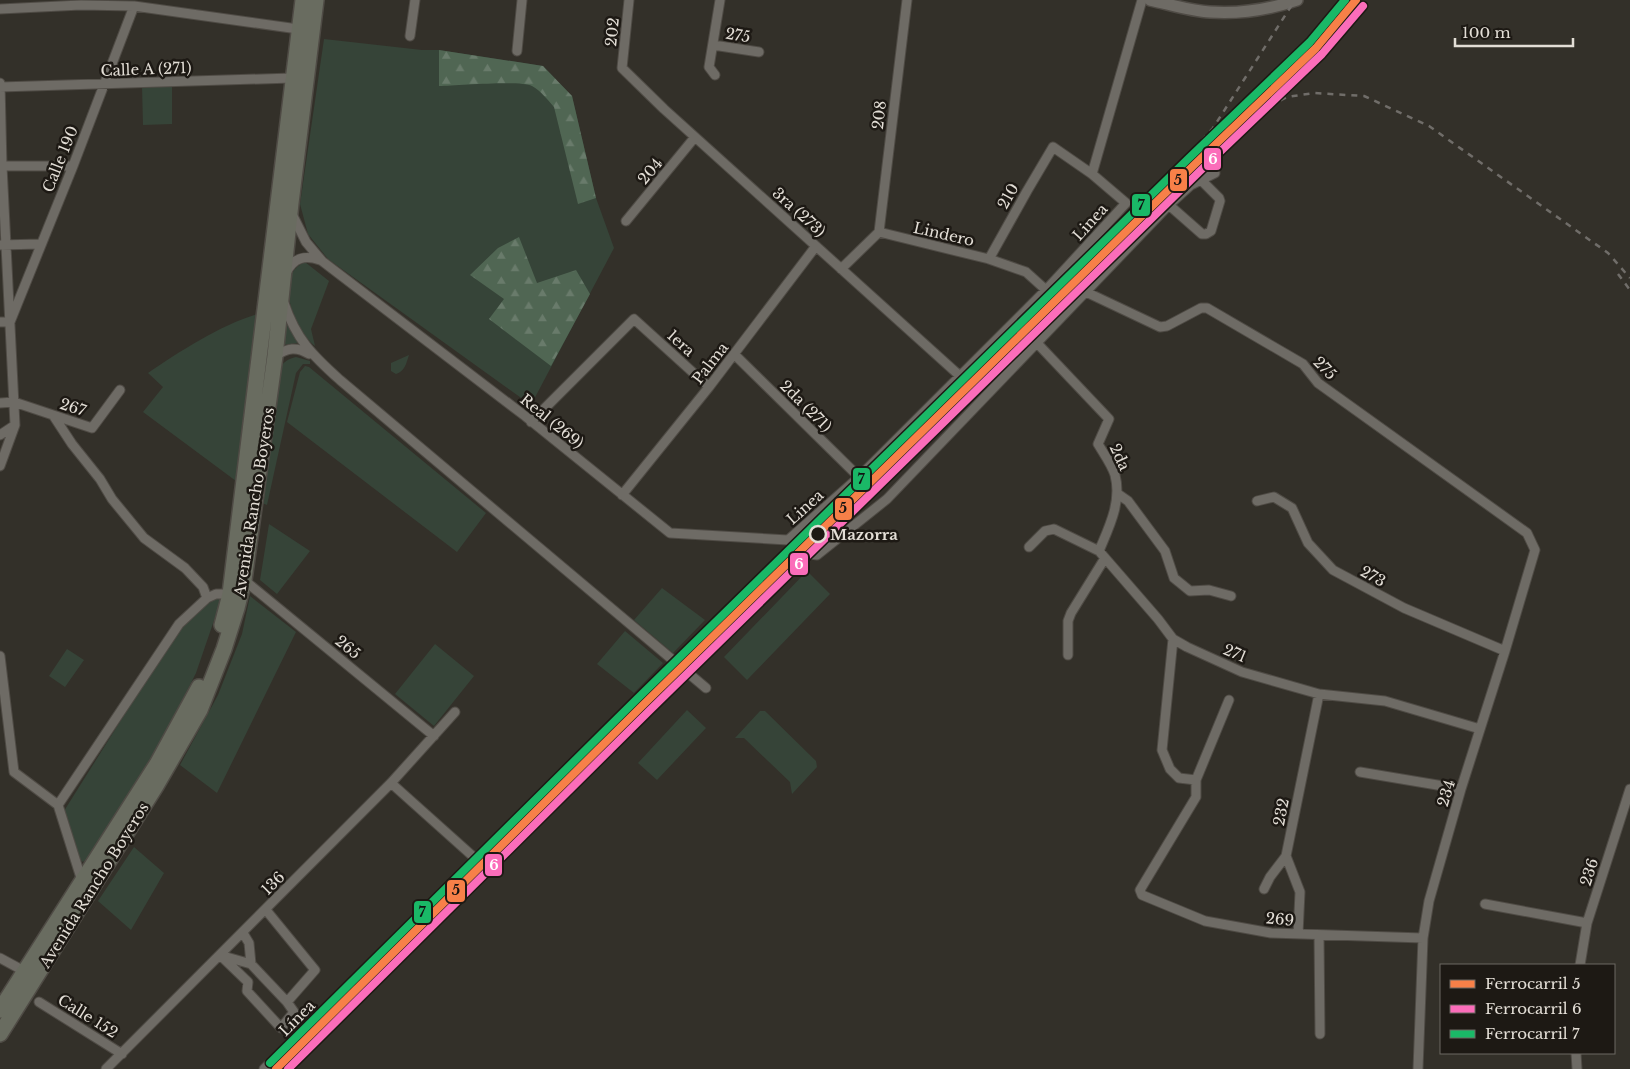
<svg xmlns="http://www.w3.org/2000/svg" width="1630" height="1069" font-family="'Libre Baskerville',serif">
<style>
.green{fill:#364438}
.forest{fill:url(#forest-firs)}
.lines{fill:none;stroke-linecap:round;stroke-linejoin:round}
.minor-casing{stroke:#4f4b45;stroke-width:11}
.tertiary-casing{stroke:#4f4b45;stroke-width:14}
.trunk-casing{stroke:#4f4b45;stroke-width:18}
.minor{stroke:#6e6b65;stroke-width:9}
.tertiary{stroke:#6e6b65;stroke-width:11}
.trunk{stroke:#696c60;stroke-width:15}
.rail{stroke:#706d69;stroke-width:2.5;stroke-dasharray:6 6;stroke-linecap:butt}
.rail-1-casing{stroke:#1d1914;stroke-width:11}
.rail-2-casing{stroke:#1d1914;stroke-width:11}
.rail-3-casing{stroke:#1d1914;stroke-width:11}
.rail-1{stroke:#f78048;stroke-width:8}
.rail-2{stroke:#fb6dba;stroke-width:8}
.rail-3{stroke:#1ab867;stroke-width:8}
.stop-dot{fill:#1d1914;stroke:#e3ded6;stroke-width:2.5}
.labels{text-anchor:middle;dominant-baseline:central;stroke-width:5;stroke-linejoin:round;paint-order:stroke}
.street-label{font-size:15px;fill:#e3ded6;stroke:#1d1914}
.stop-label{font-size:15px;font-weight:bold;fill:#e3ded6;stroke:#1d1914;text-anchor:start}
.line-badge{stroke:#1d1914;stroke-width:2}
.badge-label{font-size:14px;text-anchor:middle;font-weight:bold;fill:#fff}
.pale-badge-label{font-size:14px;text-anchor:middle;font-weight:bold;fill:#111}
</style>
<defs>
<pattern id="forest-firs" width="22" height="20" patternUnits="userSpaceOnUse" patternTransform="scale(1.25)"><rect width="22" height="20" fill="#506653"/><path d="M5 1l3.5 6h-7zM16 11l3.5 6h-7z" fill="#697b6b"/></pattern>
</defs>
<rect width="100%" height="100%" fill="#333029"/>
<path class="green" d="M324 39 422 50H439L543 66 572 96 596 198 614 248 531 405 328 259 308 234 300 204Z
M172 85V124L143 125 142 86Z
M305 262 329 281 311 329 315 346C295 330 272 276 305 262Z
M258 314 240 484 143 412 163 387 148 373C179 352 222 324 258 314Z
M286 318 298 343 282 345Z
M409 355C406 364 405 371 396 374L391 371V363Z
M296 357 310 361V364H303L296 373 267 505 262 503 279 369C283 362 288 359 296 357Z
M305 366 309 367 486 513 457 552 287 422 300 372Z
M269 524 310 551 277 594 260 580Z
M807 571 830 594 747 680 724 657Z
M662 588 705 620 673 653 634 620Z
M250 596 296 632 217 793 180 765 218 695 242 634Z
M220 597 221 600 196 673 156 752 90 857 83 862 77 858 64 811 180 626 212 599Z
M625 631 663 663 634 693 597 664Z
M435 644 474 676 434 726 395 694Z
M67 649 84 660 65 687 49 676Z
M687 710 706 728 657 780 638 763Z
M760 711H765L816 761 817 767 792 794 790 782 744 738H735Z
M134 847 164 873 131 930 98 901Z"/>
<path class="forest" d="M439 50 543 66 572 96 596 198 578 204 554 107C547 99 541 91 532 86 520 80 456 86 439 86Z
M519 237 537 283 576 270 590 294 551 366 489 319 504 299 470 275 498 248Z"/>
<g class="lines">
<g class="minor-casing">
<path id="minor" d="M629 0 622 68 664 109 960 376
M0 9 81 5 134 6 298 29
M410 36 415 0
M713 45 759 52
M517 51 522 0
M715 75 709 67 720 0
M0 83 2 166 15 425 0 466
M0 87 292 78
M0 166H73
M1092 174 1142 0
M1169 205 1202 234H1206L1211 231 1220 201 1219 198 1201 180
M293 216 306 242 322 261 525 416 670 533 788 540
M626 221 695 137
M879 232 907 0
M0 245 40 244
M841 269 879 232 989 259 1026 272 1046 290
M286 273C294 257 305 255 320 260
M1086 292 1160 327 1167 326 1201 308H1207L1303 364 1318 383 1527 533 1535 550 1505 651 1461 789 1429 901 1423 938 1418 1069
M284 303C296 339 312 355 340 380L706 688
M0 322H10L73 166 134 6
M1036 342 1109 419 1098 444C1104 454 1112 465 1115 475 1122 502 1109 527 1099 551
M734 354 859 477
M275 356C288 348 296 346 309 354
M0 403 14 402 92 428 120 390
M53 415 72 444 100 479 112 499 144 538 185 568 203 587 207 598
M531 422 634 319 709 387
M0 435 15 425
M1118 494 1128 501 1165 551 1174 578 1190 591 1209 590 1231 596
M622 495 709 387 816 246
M1257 501 1274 497 1292 508 1308 543 1333 570 1404 608 1505 651
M788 540 859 477 1046 290 1126 203 1092 174 1053 147 1027 191 989 259
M788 540C797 549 804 554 817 555L887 499 1169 205 1191 185 1215 173
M1029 547 1045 531 1054 529 1099 551 1158 619 1173 639 1187 647 1242 672 1319 694 1385 701 1480 729
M244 580 434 736
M1173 639 1162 750 1170 769 1179 778 1196 780
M1068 655V621L1071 613 1105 558
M0 656 14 772 58 805 82 881
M1229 700 1196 780V797L1140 890 1142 895 1205 921 1271 933 1423 938
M1360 772 1461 789
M58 805 179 624 207 598 216 594H230
M1264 889 1270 877 1286 856
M1485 904 1587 923
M1298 934 1300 892 1286 856 1319 694
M1319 935 1320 1034
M220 955 248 982 247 991 281 1028 294 1012 287 1002 315 970 266 910
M223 956 251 964 249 943 243 933
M0 958 24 971
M251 964 287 1002
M1580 965 1587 923 1630 789
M39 1002 122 1054
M1576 1053 1577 1069
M106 1069 391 783 455 712
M264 1069 477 860 391 783"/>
</g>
<g class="tertiary-casing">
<path id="tertiary" d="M1150 0C1169 4 1190 11 1210 12 1240 14 1268 10 1297 0"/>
</g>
<g class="trunk-casing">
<path id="trunk" d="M222 625 230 594 303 0
M0 1010 157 764 199 687
M0 1034 156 786 200 710 224 649 237 608 244 580 275 356 291 203 316 0"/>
</g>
<use href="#minor" class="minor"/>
<use href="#tertiary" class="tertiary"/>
<use href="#trunk" class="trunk"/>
<path class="rail" d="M1259 111 1287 97 1314 93 1364 96 1429 126 1608 253 1630 278
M1100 258 1131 216 1213 128 1295 0
M1618 274 1630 290"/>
<g class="rail-1-casing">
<path id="rail-1" d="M276 1069 643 705 1194 165 1316 48 1356 0"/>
</g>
<g class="rail-2-casing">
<path id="rail-2" d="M288 1069 649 711 1200 171 1322 54 1363 6"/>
</g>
<g class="rail-3-casing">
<path id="rail-3" d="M270 1063 637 699 1188 159 1310 42 1345 0"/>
</g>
<use href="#rail-1" class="rail-1"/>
<use href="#rail-2" class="rail-2"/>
<use href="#rail-3" class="rail-3"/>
</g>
<circle class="stop-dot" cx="818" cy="534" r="8"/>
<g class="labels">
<g class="street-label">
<text transform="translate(612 32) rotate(-84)">202</text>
<text transform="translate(738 35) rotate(9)">275</text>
<text transform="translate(146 69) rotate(-2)">Calle A (271)</text>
<text transform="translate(879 115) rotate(-83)">208</text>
<text transform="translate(60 159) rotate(-68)">Calle 190</text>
<text transform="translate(650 171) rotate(-50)">204</text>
<text transform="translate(1008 196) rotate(-61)">210</text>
<text transform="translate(799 212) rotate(42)">3ra (273)</text>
<text transform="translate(1090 222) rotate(-48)">Linea</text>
<text transform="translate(944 234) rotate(13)">Lindero</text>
<text transform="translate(681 343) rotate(42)">1era</text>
<text transform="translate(710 363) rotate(-52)">Palma</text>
<text transform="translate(1325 368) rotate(45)">275</text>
<text transform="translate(806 406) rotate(45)">2da (271)</text>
<text transform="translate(73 407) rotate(18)">267</text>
<text transform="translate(552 421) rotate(39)">Real (269)</text>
<text transform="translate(1120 457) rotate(65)">2da</text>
<text transform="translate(254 502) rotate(-81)">Avenida Rancho Boyeros</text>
<text transform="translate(805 507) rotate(-42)">Linea</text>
<text transform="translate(1373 576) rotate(28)">273</text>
<text transform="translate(348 647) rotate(39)">265</text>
<text transform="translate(1235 653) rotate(23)">271</text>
<text transform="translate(1446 793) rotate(-73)">234</text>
<text transform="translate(1281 812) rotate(-79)">232</text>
<text transform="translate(1589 872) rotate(-72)">236</text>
<text transform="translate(273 883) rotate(-45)">136</text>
<text transform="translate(94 885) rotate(-58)">Avenida Rancho Boyeros</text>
<text transform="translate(1280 919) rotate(5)">269</text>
<text transform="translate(88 1016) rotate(32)">Calle 152</text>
<text transform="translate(297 1018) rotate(-45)">Línea</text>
</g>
<g class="stop-label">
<text x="830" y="534">Mazorra</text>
</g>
</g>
<g class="line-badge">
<rect x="1203" y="147" width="19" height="24" rx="5" fill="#fb6dba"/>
<rect x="1169" y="168" width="19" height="24" rx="5" fill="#f78048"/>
<rect x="1131" y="193" width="20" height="24" rx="5" fill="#1ab867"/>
<rect x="852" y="467" width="19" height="24" rx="5" fill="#1ab867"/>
<rect x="834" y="497" width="19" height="24" rx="5" fill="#f78048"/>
<rect x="789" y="552" width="20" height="24" rx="5" fill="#fb6dba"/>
<rect x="484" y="853" width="19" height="24" rx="5" fill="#fb6dba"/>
<rect x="446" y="879" width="20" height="24" rx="5" fill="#f78048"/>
<rect x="413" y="900" width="19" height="24" rx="5" fill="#1ab867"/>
</g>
<g class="badge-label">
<text x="1213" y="164">6</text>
<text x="799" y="569">6</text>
<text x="494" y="870">6</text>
</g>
<g class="pale-badge-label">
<text x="1178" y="185">5</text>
<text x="1141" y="210">7</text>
<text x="861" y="484">7</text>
<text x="843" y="513">5</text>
<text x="456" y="895">5</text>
<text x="422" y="917">7</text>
</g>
<rect x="1440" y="964" width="175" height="90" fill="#1d1914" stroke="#6c6862"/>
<rect x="1450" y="980" width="25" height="8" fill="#f78048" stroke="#6c6862"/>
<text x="1485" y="989" font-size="15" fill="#e3ded6">Ferrocarril 5</text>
<rect x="1450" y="1005" width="25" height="8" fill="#fb6dba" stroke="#6c6862"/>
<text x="1485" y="1014" font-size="15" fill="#e3ded6">Ferrocarril 6</text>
<rect x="1450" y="1030" width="25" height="8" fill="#1ab867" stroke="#6c6862"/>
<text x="1485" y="1039" font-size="15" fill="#e3ded6">Ferrocarril 7</text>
<path d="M1455 38v8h118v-8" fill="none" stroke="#e3ded6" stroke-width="2.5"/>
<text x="1462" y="38" font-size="15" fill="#e3ded6" stroke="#1d1914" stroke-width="4" paint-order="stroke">100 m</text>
</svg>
